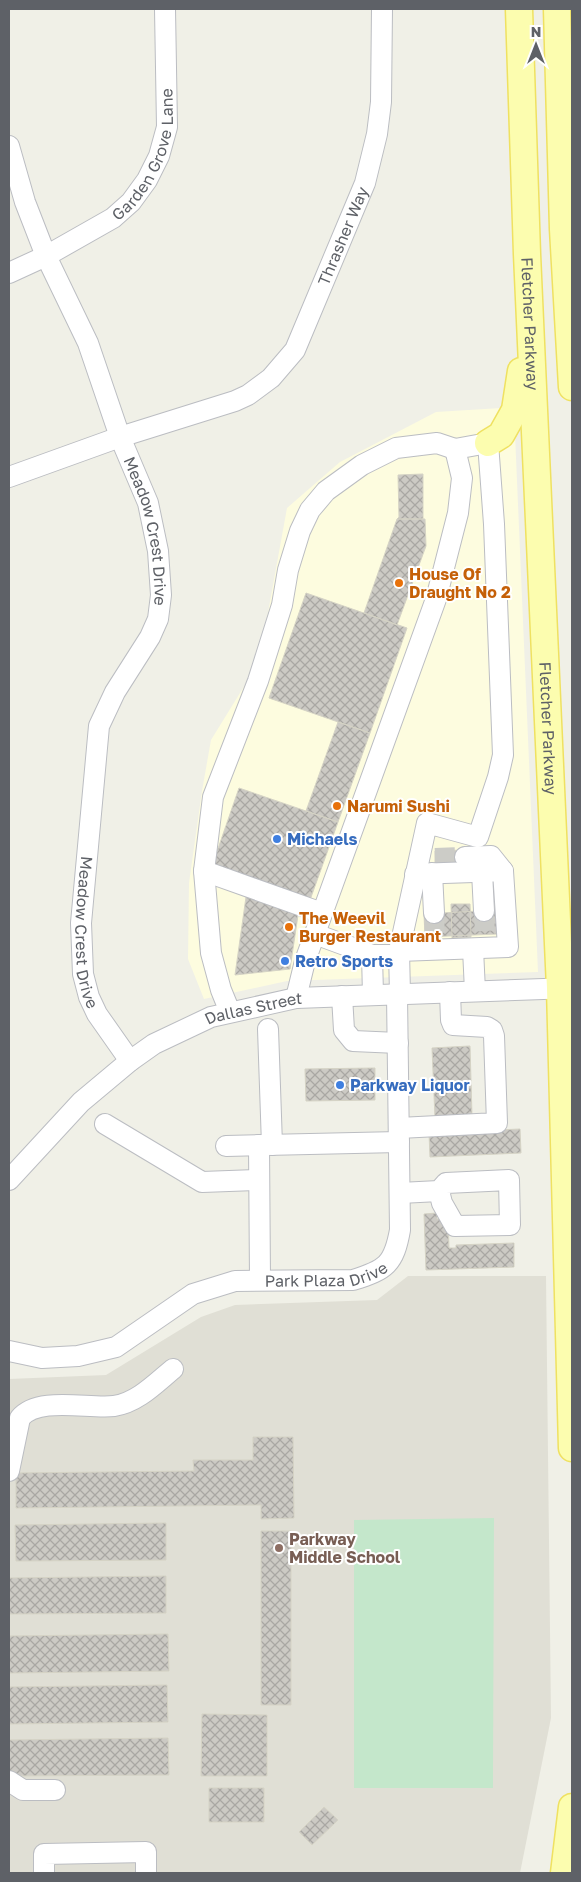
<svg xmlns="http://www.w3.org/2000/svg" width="581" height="1882" font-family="'Golos Text',sans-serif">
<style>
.commercial{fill:#fdfcdf}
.education{fill:#e0dfd5}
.grass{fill:#c4e7cb}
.building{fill:url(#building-cross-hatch);stroke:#d5d3c5}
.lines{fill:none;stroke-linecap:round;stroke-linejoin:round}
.minor-tunnel{stroke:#ccccc7;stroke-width:20;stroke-dasharray:20 10;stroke-linecap:butt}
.minor-casing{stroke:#bbbdc2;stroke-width:22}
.major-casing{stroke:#efe161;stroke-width:29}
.minor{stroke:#fff;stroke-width:20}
.major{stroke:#fcfdaf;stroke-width:26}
.food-dot{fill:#e8710a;stroke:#fff;stroke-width:2}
.shop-dot{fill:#3f7fe0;stroke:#fff;stroke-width:2}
.education-dot{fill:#8d6e63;stroke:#fff;stroke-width:2}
.labels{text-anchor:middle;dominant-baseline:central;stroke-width:4;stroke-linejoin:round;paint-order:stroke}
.street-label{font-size:16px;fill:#5e6167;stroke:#fff}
.food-label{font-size:16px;font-weight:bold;fill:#c56008;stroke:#fff;text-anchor:start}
.shop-label{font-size:16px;font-weight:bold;fill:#366cbe;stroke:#fff;text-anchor:start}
.education-label{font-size:16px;font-weight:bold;fill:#785e54;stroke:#fff;text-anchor:start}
</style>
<defs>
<pattern id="building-cross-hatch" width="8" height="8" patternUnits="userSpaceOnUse" patternTransform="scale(1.25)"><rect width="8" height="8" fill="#cccac4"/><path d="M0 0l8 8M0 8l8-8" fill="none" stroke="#a9a7a3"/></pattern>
</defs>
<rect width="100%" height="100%" fill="#f0f0e7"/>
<path class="commercial" d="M501 408 515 434 538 972 287 981 204 999 188 959 189 883 202 791 211 740 259 662 287 508 340 462 436 412Z"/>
<path class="education" d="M408 1276H546L551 1718 520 1873H9V1379L106 1375 201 1317 235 1305 377 1300Z"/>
<path class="grass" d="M494 1518 493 1788H354V1520Z"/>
<path class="building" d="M423 474V519H397L399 517 398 475Z
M397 519H425L426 546 397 625 364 613Z
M306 593 407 628 370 733 269 698Z
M338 722 370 733 338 822 306 811Z
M239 788 338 822 310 900 212 866Z
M465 850V864L435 865V851Z
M246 897 298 915 290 969 235 975Z
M451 904H470L471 937 452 938Z
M496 910 497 934 425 937 424 914Z
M470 1046 472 1116 435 1118 432 1048Z
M375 1068V1100L306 1101 305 1069Z
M520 1129 521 1153 430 1157 429 1133Z
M437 1213V1219H448L449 1248H456V1245L514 1243V1267L426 1270 424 1214Z
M253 1437H293L294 1518 261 1519V1505L16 1508V1473L194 1471 193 1460H253Z
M166 1523V1560L16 1561 15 1525Z
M261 1531H291V1705H261Z
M166 1576V1613L9 1614V1578Z
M168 1634 169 1671 9 1673V1636Z
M167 1685 168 1722 9 1724V1687Z
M202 1714 267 1715V1776H201Z
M168 1738 169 1775 9 1776V1740Z
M209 1788H264V1822H209Z
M324 1807 338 1820 312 1845 299 1832Z"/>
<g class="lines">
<path class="minor-tunnel" d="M435 858 465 857
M484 911 485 934
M434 913 435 936"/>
<g class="minor-casing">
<g id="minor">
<path id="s1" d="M9 146 25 202 46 256 88 343 120 437 148 503 158 551 161 595 158 619 150 637 115 692 99 726 81 923 83 974 89 997 97 1014 130 1061"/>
<path id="s2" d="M9 273 46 256 113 218 131 202 147 180 159 156 167 127 165 9"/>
<path id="s3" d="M9 477 120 437 235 401 248 395 271 378 295 350 365 183 377 134 381 102 382 9"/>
<path d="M465 857 491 856 503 871"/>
<path d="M204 871 322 913"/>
<path d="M482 872 484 911"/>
<path d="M432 873 434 913"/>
<path d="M315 934 372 955H399"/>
<path d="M473 949 475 991"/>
<path d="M399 951 508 947 503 871 415 874"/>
<path d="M372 955 373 995"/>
<path d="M342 996 344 1030 353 1041 398 1043"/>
<path d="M296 998 305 961 436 599 458 513 462 478 455 449 488 443 494 524 503 755 498 777 478 837 427 823 399 951 400 994"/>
<path d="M230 1012 221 990 211 953 204 871 213 797 258 681 282 605 288 570 300 531 310 510 326 491 362 465 396 448 437 443 455 449"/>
<path d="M268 1029 272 1145"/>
<path d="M105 1124 202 1182 259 1180"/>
<path d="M399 1128 497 1123 494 1036 492 1030 487 1027 453 1025 451 1020 450 992"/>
<path d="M259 1145 260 1280"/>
<path d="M226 1146 399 1142"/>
<path id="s4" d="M9 1180 81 1102 130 1061 154 1044 211 1017 296 998 572 988"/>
<path d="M400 1193 439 1191 446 1183 509 1180 510 1225 455 1226 442 1203 439 1191"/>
<path id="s5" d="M9 1351 42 1358 78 1356 116 1347 193 1294 235 1281 353 1280C386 1270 394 1264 400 1230L397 994"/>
<path d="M9 1471 20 1418C38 1396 88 1409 114 1406 137 1403 156 1383 173 1369"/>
<path d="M9 1781 23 1790H55"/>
<path d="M44 1873V1854L146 1852V1873"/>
</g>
</g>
<g class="major-casing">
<g id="major">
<path id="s6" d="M519 9 527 254 560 988 572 1448"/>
<path d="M557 9 563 229 572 387"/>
<path d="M488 443 501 435 515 410 521 371"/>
<path d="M564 1873 572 1807"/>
</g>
</g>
<use href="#minor" class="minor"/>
<use href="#major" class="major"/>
</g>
<g class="food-dot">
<circle cx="399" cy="583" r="5"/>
<circle cx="337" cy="806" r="5"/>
<circle cx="289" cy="927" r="5"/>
</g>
<g class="shop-dot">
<circle cx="277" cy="839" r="5"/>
<circle cx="285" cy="961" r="5"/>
<circle cx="340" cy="1085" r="5"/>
</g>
<circle class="education-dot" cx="279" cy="1548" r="5"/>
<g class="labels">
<g class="street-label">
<text stroke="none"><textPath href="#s2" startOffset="192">Garden Grove Lane</textPath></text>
<text stroke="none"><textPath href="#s3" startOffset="442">Thrasher Way</textPath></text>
<text stroke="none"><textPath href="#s6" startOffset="315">Fletcher Parkway</textPath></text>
<text stroke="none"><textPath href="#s1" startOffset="411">Meadow Crest Drive</textPath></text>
<text stroke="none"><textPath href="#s6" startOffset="720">Fletcher Parkway</textPath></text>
<text stroke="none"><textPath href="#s1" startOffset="831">Meadow Crest Drive</textPath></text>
<text stroke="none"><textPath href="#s4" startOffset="306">Dallas Street</textPath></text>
<text stroke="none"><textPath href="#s5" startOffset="338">Park Plaza Drive</textPath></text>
</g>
<g class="food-label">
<text x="409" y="574">House Of<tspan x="409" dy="18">Draught No 2</tspan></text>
<text x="347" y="806">Narumi Sushi</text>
<text x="299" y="918">The Weevil<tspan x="299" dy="18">Burger Restaurant</tspan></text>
</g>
<g class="shop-label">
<text x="287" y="839">Michaels</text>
<text x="295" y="961">Retro Sports</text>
<text x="350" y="1085">Parkway Liquor</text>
</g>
<g class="education-label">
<text x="289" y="1539">Parkway<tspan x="289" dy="18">Middle School</tspan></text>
</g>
</g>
<rect width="581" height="1882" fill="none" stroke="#5e6167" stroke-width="20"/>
<g transform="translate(536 45)" stroke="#ffffff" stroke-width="4" paint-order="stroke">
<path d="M0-4L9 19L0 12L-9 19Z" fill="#5e6167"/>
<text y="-8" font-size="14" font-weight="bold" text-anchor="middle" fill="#5e6167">N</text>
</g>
</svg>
